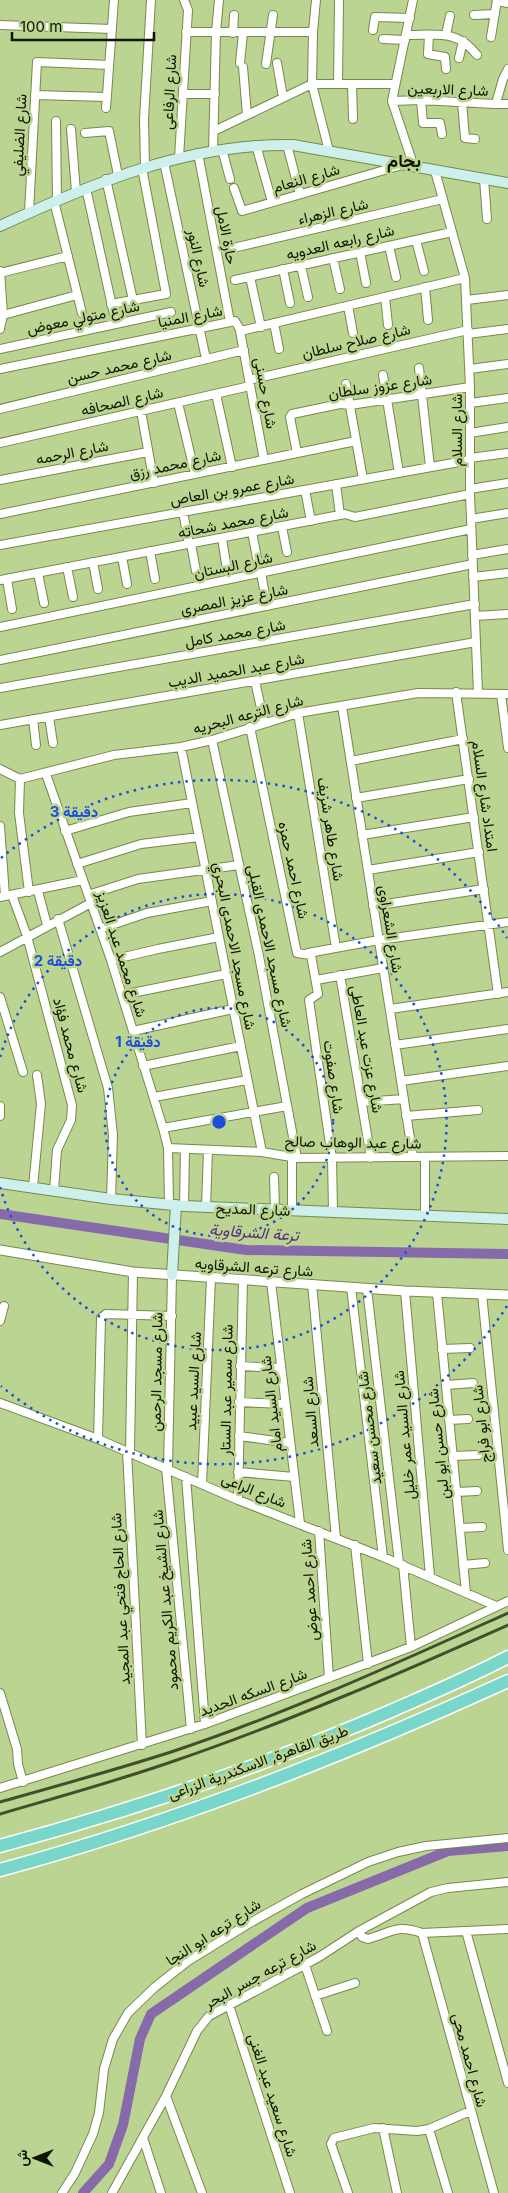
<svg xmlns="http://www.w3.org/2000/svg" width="508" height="2193" font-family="Inter,Vazirmatn,sans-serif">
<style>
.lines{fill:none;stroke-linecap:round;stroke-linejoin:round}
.canal{stroke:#866aa9;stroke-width:10}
.minor-casing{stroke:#758a4b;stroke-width:10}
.tertiary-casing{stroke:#758a4b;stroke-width:11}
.secondary-casing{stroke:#758a4b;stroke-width:12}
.trunk-casing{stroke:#fff;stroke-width:15}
.minor{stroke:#fff;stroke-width:8}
.tertiary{stroke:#fff;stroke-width:9}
.secondary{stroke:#cdf0ec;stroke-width:10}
.trunk{stroke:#78d6cb;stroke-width:12}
.rail{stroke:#424e2c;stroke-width:3}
.ring{fill:none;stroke:#1d4ed8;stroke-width:2.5;stroke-dasharray:2.5 5}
.labels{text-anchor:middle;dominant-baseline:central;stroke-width:5;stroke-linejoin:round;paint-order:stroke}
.street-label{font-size:15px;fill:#0e1500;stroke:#bcd492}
.water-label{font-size:16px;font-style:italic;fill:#542c7a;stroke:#bcd492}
.quarter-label{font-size:18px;font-weight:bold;fill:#0e1500;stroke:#bcd492}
.centre{fill:#1d4ed8;stroke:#bcd492;stroke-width:2.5}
.ring-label{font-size:15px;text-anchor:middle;font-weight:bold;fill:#1d4ed8;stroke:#bcd492;stroke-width:5;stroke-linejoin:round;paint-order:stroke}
</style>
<rect width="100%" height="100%" fill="#bcd492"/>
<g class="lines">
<path class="canal" d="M0 1214 246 1250 508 1254
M83 2193 109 2164 123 2125 140 2039 151 2014 307 1908 448 1851 508 1846"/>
<g class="minor-casing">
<path id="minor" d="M316 0 313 32 312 84 329 151
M413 0 392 101 414 167
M497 1 508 3
M474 15 495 14
M0 25 112 29
M373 30 375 17 410 18
M186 32H313
M233 33 234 15
M406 35C436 35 457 29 477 55
M429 35 428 54 445 57 446 69
M446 35 450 16
M491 37 497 0
M383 39 405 40
M459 58 463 41
M240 63 243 33
M277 63 283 97
M266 64 273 15
M243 67 247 115
M338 84 339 0
M352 84 353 119
M183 94H215
M35 95 107 97
M421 100 423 123H440L442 134
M392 101 421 100 494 104 496 103 503 79 508 69
M462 102 465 138 475 139
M495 104H508
M106 108 114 0
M56 121 57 200
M71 129 76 192
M214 131 312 84H395
M85 133 109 131 118 175
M256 145 272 202
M287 145 300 194
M222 149 230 179
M213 151 216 32 219 0
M198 153 230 322
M179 158 188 10 184 0
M164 162 206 359
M145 167 144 119 151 0
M435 171 465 278 470 387V494L478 693
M106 179 133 300
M484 179 487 219
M86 188 116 324
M234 188 242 211 402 165
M54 201 82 313
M29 212 37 62 109 65
M416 240 424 271
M389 246 396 277
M229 249 443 199
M360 252 366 283
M333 258 340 289
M301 266 308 297
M283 269 290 303
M0 271 3 315 0 329
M0 273 68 256
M250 277 261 327
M235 280 452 232
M425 287 428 320
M385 297 388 325
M467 300 508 295
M111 304 166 294 142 168
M348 306 353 333
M3 315 77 295
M274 323 279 349
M240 331 264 460
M468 334 508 329
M0 349 171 312
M419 368 430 467
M0 369 235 321 241 331 465 278
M470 369 508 364
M383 375 399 473
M249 380 468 330
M346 384 363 479
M216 394 232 467
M178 403 195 474
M470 403 508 398
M0 409 244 350
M141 411 154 483
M470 433 508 427
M0 443 250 386
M297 453 290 417 292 414 340 404 350 405 470 387
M470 458 508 453
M0 480 148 452
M336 484 340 515
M470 489 508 483
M305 490 311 521
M183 512 189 544
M0 514 356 441
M471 519 508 513
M282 527 287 552
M252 532 257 558
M222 538 226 564
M191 544 196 571
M0 545 470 460
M150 551 155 579
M472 555 508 549
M122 557 127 584
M93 562 98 589
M67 567 73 597
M38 573 44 603
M261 573 267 606
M473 577 508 573
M7 579 12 609
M0 580 345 514 355 517 470 494
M475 616 508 614
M0 627 471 529
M0 660 473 564
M255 681 264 722
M0 688 475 604
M456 692 498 994
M501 694 508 748
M342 706 413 1157
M298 713 336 948
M49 717 53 743
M33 719 36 745
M0 725 476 642
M250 727 297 953 311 955 318 994 309 1000 332 1158 333 1212
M212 740 259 956 297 1158
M181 747 262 1152
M351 761 463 739
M0 769 20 779 114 755 181 747 212 740 298 713 418 693 508 694
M46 774 111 960 163 1128 168 1148 169 1205
M20 779 19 813 29 892
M356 798 469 779
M0 826 5 896
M65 831 129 812 192 803
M362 835 474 817
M77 864 141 844 199 837
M368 870 479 852
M38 891 47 925
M12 895 27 936 72 1105 71 1120 57 1150 54 1190
M88 895 138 879 239 865
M0 897 83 880
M373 906 484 889
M58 919 108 1088 113 1135 111 1199
M100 929 147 913 212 901
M0 952 91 903
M308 953 379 940 508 922
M111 960 158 949 219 937
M340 975 371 1158
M316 980 383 968
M122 995 226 974
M0 997 23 1072
M390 1009 508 992
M133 1031 233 1009
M395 1045 508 1029
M143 1066 241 1046
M401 1081 508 1066
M154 1097 247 1080
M362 1102 404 1099
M0 1106V1116
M406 1116 478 1110
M163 1128 287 1106
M168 1148 262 1152 297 1158 508 1156
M292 1157V1211
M425 1157V1216
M274 1177 275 1210
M33 1187 41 1104 37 1075
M184 1206 185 1149
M206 1207 208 1150
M271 1282 300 1523
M312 1284 336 1538
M351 1287 383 1557
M367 1289 399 1563
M405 1291 430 1576
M437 1293 466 1593
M482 1294 508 1550
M0 1321 4 1306
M442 1349 470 1348
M240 1366 280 1368
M446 1385 473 1383
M239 1402 285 1404
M0 1403 98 1439 238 1500 383 1557 496 1606
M449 1420 468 1419
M239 1436 290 1443
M98 1439 101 1318 106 1314 172 1316
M127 1451 142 1745
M130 1452 133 1272
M453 1456 478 1455
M166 1468 191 1729
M168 1468 172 1275
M238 1472 294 1477
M186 1477 205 1724
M202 1484 211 1278
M456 1492 477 1491
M238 1500 243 1280
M460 1528 482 1527
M319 1531 329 1678
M355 1545 368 1664
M403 1565 411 1647
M463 1565 485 1563
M0 1693 17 1749 18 1764 23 1782
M0 1788 205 1724 411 1647 508 1601
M359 1931 362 1937 368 1939C393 1932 396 1924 422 1933L508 1929
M466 1931 508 2083
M422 1933 494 2193
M305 1965 327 2031
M315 1996 355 1983
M229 2005 290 2193
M166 2096 202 2193
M383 2128 397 2193
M429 2129 448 2193
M143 2138 161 2193
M62 2193 75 2173 93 2134 99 2113 104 2069 113 2039 128 2013 155 1987 188 1961 248 1924 302 1894 368 1862 398 1852 426 1846 508 1838
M112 2193 166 2096 197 2031 209 2016 319 1957 359 1931 431 1892 448 1888 508 1882
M348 2193 331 2144 334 2138 374 2128 417 2131 429 2129 470 2111"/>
</g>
<g class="tertiary-casing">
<path id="tertiary" d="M0 1250 133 1272 405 1291 508 1295"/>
</g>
<g class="secondary-casing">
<path id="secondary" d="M0 226C93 183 188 143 293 145L508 183
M0 1183 111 1199 184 1206 508 1219
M172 1275 176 1205"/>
</g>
<g class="trunk-casing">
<path id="trunk" d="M0 1846C133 1810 264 1766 391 1711 430 1694 470 1677 508 1657
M0 1870C174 1823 344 1756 508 1681"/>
</g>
<use href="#minor" class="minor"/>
<use href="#tertiary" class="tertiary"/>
<use href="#secondary" class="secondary"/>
<use href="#trunk" class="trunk"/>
<path class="rail" d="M0 1802C57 1786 115 1770 171 1752 286 1714 397 1663 508 1613
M0 1814C58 1797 117 1781 174 1761 288 1722 398 1674 508 1625"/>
</g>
<g class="ring">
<circle cx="219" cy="1122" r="114"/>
<path d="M0 1057A228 228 0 1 1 0 1187"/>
<path d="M507 1306A342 342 0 0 1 1 1386M1 858A342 342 0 0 1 507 938"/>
</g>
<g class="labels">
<g class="street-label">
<text transform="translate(448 89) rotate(2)">شارع الاربعين</text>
<text transform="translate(169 92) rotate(-87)">شارع الرفاعى</text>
<text transform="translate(19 135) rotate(-87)">شارع الضليفي</text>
<text transform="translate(306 178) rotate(-16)">شارع النعام</text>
<text transform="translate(333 211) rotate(-13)">شارع الزهراء</text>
<text transform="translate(227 235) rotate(79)">حارة الامل</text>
<text transform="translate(340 242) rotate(-13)">شارع رابعه العدويه</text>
<text transform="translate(199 258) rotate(78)">شارع النور</text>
<text transform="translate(190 316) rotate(-11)">شارع المنيا</text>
<text transform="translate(83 317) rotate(-12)">شارع متولي معوض</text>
<text transform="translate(356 341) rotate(-13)">شارع صلاح سلطان</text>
<text transform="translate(119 366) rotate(-13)">شارع محمد حسن</text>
<text transform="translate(380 386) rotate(-8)">شارع عزوز سلطان</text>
<text transform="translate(266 393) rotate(80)">شارع حسنى</text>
<text transform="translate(122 401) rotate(-13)">شارع الصحافه</text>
<text transform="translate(456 430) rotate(-90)">شارع السلام</text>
<text transform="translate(72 452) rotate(-11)">شارع الرحمه</text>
<text transform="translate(175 464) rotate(-12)">شارع محمد رزق</text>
<text transform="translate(232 489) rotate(-10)">شارع عمرو بن العاص</text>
<text transform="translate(233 522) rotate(-11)">شارع محمد شحاته</text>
<text transform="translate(233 565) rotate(-12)">شارع البستان</text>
<text transform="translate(234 599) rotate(-11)">شارع عزيز المصرى</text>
<text transform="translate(235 633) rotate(-10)">شارع محمد كامل</text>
<text transform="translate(236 670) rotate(-10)">شارع عبد الحميد الديب</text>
<text transform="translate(248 714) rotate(-15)">شارع الترعه البحريه</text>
<text transform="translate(485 796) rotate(82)">امتداد شارع السلام</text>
<text transform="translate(331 829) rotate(81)">شارع طاهر شريف</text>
<text transform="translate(294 870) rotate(78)">شارع احمد حمزه</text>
<text transform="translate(391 929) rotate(81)">شارع الشعراوى</text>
<text transform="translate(235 946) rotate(79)">شارع مسجد الاحمدى البحري</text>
<text transform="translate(270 946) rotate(78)">شارع مسجد الاحمدى القبلى</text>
<text transform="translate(122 954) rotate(72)">شارع محمد عبد العزيز</text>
<text transform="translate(71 1045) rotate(75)">شارع محمد فؤاد</text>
<text transform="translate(367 1049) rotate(80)">شارع عزت عبد العاطى</text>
<text transform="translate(334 1077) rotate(82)">شارع صفوت</text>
<text transform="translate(353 1142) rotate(1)">شارع عبد الوهاب صالح</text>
<text transform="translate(253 1209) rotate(2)">شارع المديح</text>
<text transform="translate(254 1267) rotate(4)">شارع ترعه الشرقاويه</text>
<text transform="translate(156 1372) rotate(-89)">شارع مسجد الرحمن</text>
<text transform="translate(193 1381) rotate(-87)">شارع السيد عبيد</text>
<text transform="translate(226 1390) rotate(-89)">شارع سمير عبد الستار</text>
<text transform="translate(271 1404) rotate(-97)">شارع السيد امام</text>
<text transform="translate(310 1412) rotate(-95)">شارع السعد</text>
<text transform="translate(481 1424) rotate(-96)">شارع ابو فراج</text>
<text transform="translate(369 1428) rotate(-97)">شارع محسن سعيد</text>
<text transform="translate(404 1435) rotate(-95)">شارع السيد عمر خليل</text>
<text transform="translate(438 1444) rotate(-96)">شارع حسن ابو لبن</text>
<text transform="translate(254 1490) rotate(22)">شارع الراعى</text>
<text transform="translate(309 1590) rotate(-94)">شارع احمد عوض</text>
<text transform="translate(120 1599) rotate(-93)">شارع الحاج فتحي عبد المجيد</text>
<text transform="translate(165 1600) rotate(-95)">شارع الشيخ عبد الكريم محمود</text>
<text transform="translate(253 1692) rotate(-20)">شارع السكه الحديد</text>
<text transform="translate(258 1762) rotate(-20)">طريق القاهرة, الاسكندرية الزراعى</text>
<text transform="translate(213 1932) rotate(-33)">شارع ترعه ابو النجا</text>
<text transform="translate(260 1974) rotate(-29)">شارع ترعه جسر البحر</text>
<text transform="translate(470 2060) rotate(75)">شارع احمد محى</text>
<text transform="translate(273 2095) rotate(72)">شارع سعيد عبد الغنى</text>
</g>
<g class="water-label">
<text transform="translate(254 1232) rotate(4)">ترعة الشرقاوية</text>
</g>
<g class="quarter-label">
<text x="404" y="160">بجام</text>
</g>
</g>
<circle cx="219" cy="1122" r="8" class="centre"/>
<g class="ring-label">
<text x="74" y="817">3 دقيقة</text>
<text x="58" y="966">2 دقيقة</text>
<text x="138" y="1047">1 دقيقة</text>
</g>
<g transform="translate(35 2158) rotate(270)" stroke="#bcd492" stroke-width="4" paint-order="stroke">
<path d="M0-4L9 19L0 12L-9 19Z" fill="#0e1500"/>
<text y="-8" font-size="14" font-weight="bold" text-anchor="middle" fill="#0e1500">ش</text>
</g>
<path d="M12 32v8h142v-8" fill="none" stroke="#0e1500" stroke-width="2.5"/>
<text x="20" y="32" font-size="15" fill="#0e1500" stroke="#bcd492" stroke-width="4" paint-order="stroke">100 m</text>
</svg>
